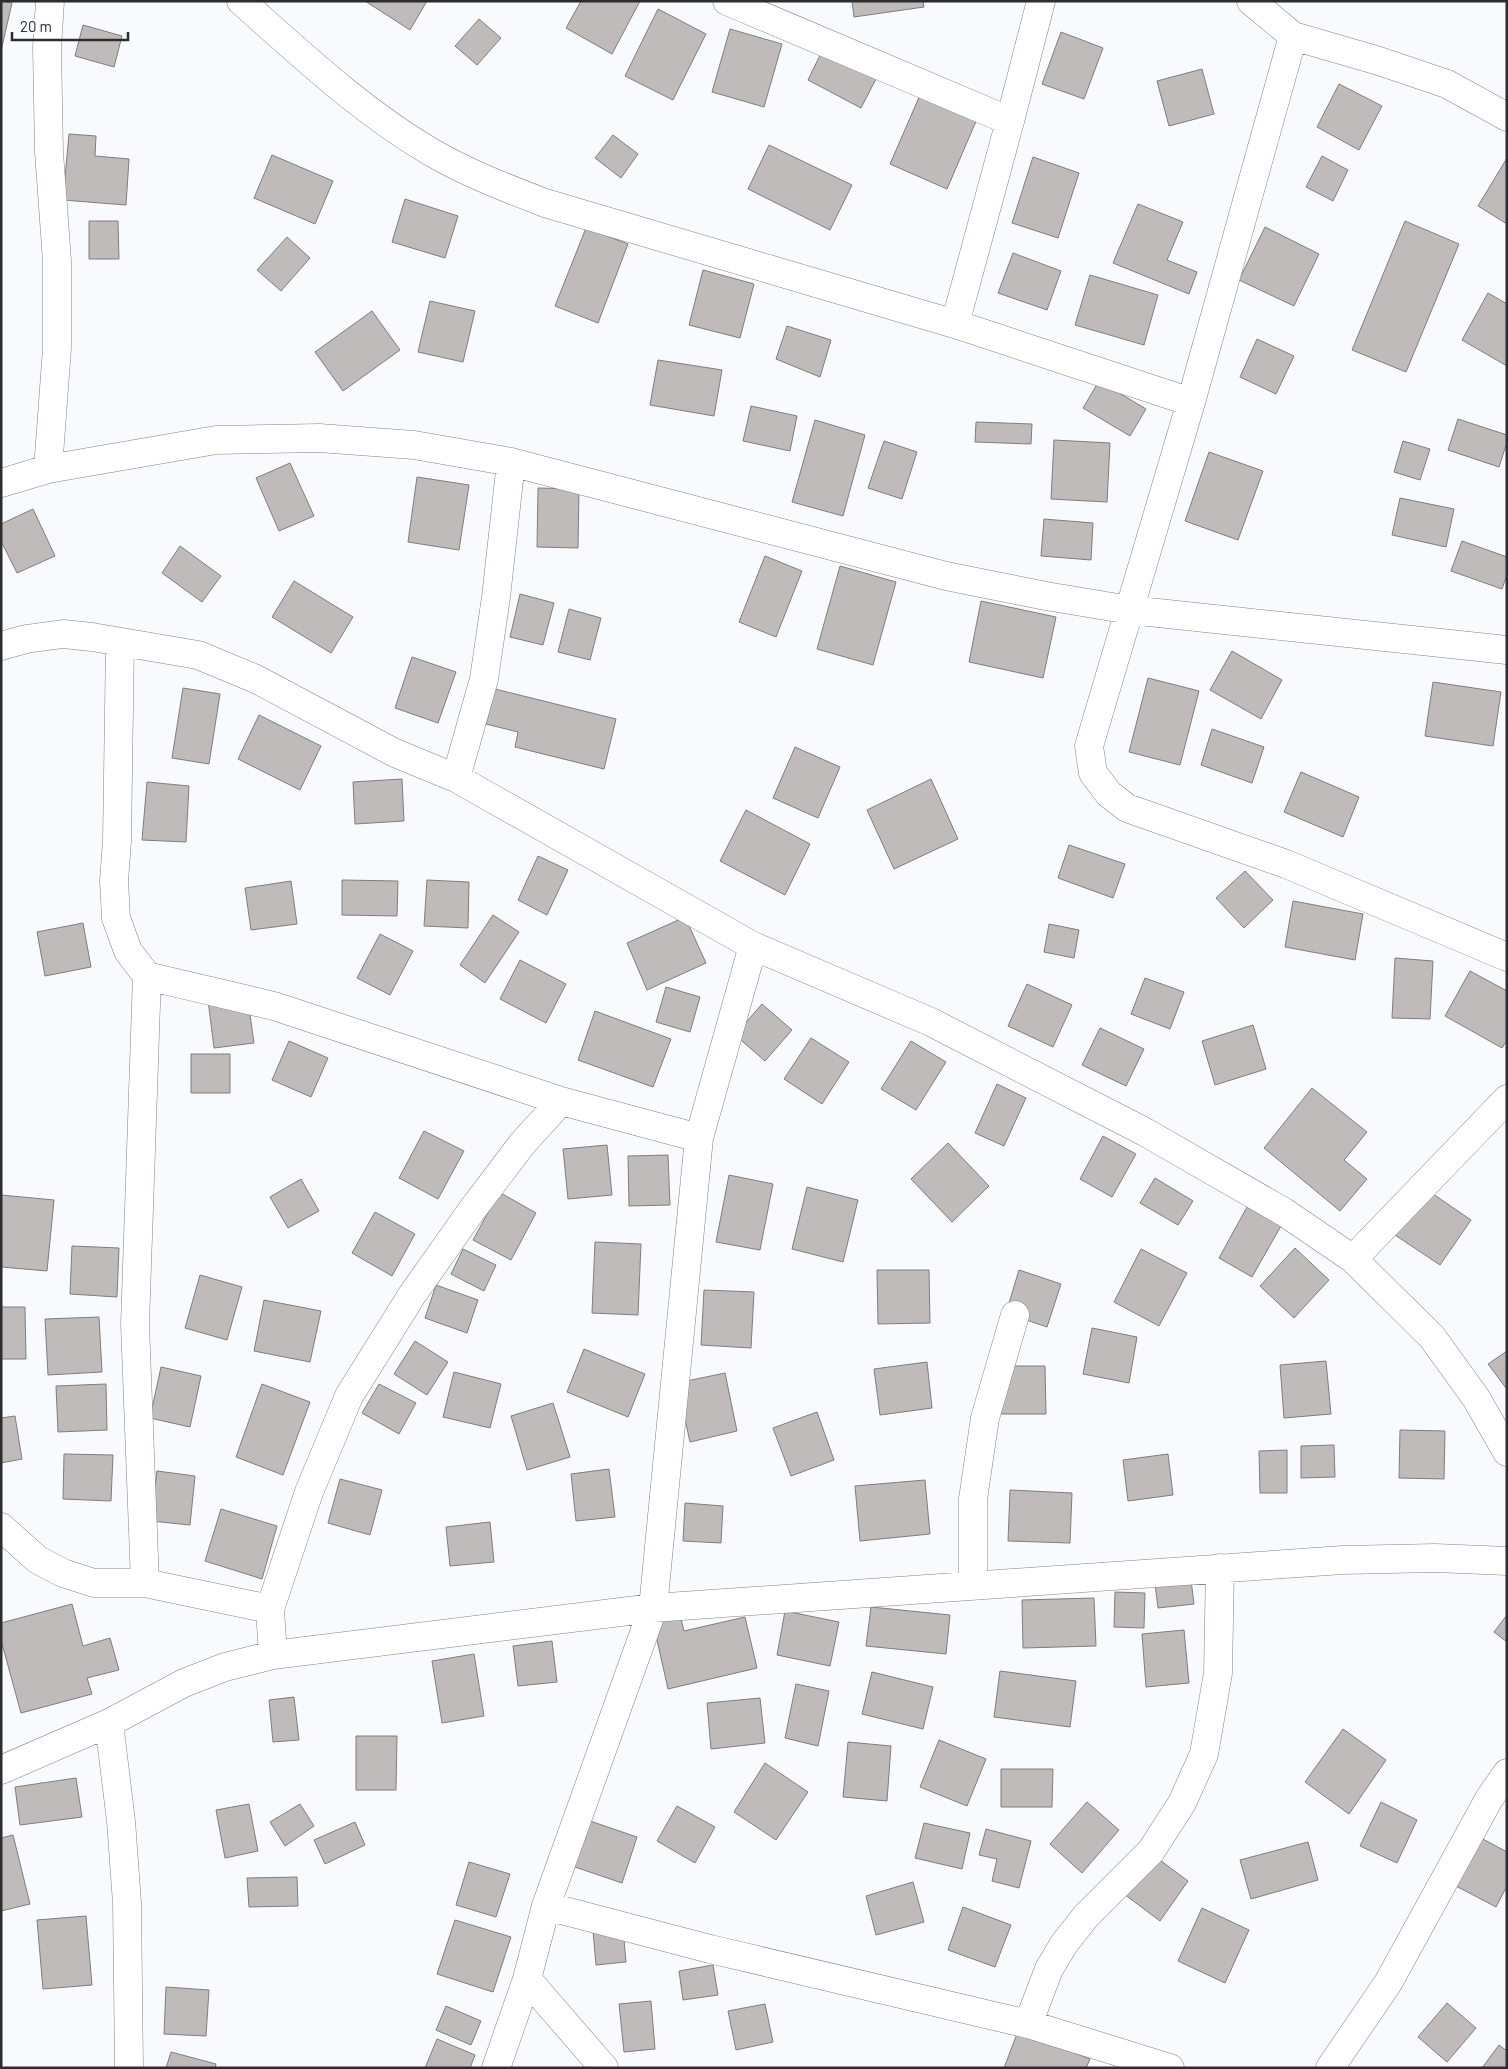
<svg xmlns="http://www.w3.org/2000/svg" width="1508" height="2069" font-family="Barlow,sans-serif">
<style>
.building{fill:#bfbbba;stroke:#807d7c}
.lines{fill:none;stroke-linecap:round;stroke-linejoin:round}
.minor-casing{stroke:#828386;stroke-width:29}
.minor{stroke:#fff;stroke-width:28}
</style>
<rect width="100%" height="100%" fill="#f9fafd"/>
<path class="building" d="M1 1 12 3 1 51Z
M365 1H427L410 30Z
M581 1H640L612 54 566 28Z
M852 1H923L924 7 854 17Z
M658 9 706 34 673 100 625 76Z
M479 19 501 38 477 65 455 46Z
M83 25 122 36 114 67 75 56Z
M730 29 782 44 764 107 712 92Z
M1061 32 1103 48 1084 99 1042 84Z
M823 49 877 77 861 108 808 80Z
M1202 69 1214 114 1169 126 1157 81Z
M1339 84 1382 106 1359 150 1317 127Z
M920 95 977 119 947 189 890 164Z
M69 134 96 136 95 156 129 159 126 205 63 200Z
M613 135 638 154 621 178 595 158Z
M769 145 852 185 830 230 748 189Z
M272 155 333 181 315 224 254 198Z
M1322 156 1348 170 1333 201 1306 187Z
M1033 157 1079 173 1058 238 1012 223Z
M1507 158V224L1478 206Z
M405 199 458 216 445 258 392 242Z
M1138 204 1183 222 1167 260 1197 272 1189 294 1113 263Z
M89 221H118L119 259H89Z
M1405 221 1459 244 1406 372 1352 350Z
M1265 227 1319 254 1294 306 1239 280Z
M586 228 628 244 598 323 555 306Z
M287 237 310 258 281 291 257 270Z
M1013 253 1061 271 1047 310 998 293Z
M703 270 754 284 740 338 689 325Z
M1090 275 1158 295 1144 345 1075 325Z
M1488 293 1507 304V366L1462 340Z
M430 301 475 311 463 362 418 352Z
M372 311 400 350 343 391 315 352Z
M787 326 831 340 820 377 776 359Z
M1257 339 1294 356 1276 394 1240 377Z
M658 360 722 370 714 416 650 405Z
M1099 381 1146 409 1130 436 1083 408Z
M751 406 797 416 790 451 743 441Z
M1458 419 1507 435V442L1499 467 1448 450Z
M815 420 865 435 843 516 792 502Z
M976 422 1032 424 1031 444 975 442Z
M1054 440 1110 443 1107 502 1051 499Z
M884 441 917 452 902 499 868 488Z
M1403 441 1430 449 1420 480 1394 472Z
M1209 452 1263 471 1238 540 1185 521Z
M290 463 314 516 279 531 256 478Z
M417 477 469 485 459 550 408 542Z
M538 488 579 489 578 548 537 547Z
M1400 498 1454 509 1446 547 1392 535Z
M33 509 55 556 17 573 1 541V524Z
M1044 519 1093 523 1091 560 1041 556Z
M1462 541 1507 557V575L1502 589 1451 571Z
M180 546 221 576 202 602 162 573Z
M765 556 802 571 776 637 739 622Z
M840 566 896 582 873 665 817 649Z
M294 581 353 617 331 653 272 617Z
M520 594 554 603 543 645 510 637Z
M981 601 1056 617 1043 678 969 662Z
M569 609 601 618 590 660 558 652Z
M1232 651 1282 680 1261 719 1210 690Z
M412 657 456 672 438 723 395 708Z
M1148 678 1199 691 1180 765 1129 752Z
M1433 682 1501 692 1493 746 1425 736Z
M183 688 220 694 209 764 172 758Z
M495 689 616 719 604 769 515 747 518 732 486 724Z
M259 715 321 746 300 790 238 759Z
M1212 729 1264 747 1252 783 1201 765Z
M795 747 840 767 818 818 773 798Z
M1301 772 1359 797 1343 837 1284 812Z
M402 779 404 821 355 824 353 782Z
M931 779 958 839 894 869 867 810Z
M147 782 189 786 186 842 142 840Z
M746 810 810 844 785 895 720 861Z
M1069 845 1125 864 1113 898 1058 878Z
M538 856 568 870 547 915 518 900Z
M1245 871 1273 900 1244 928 1216 898Z
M342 880 398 881 397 916 342 915Z
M427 880 469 882 468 928 424 926Z
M291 881 297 924 251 930 245 888Z
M1293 901 1363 914 1355 960 1285 947Z
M493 915 519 932 485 983 460 965Z
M685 917 706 963 647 990 627 943Z
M83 923 91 967 45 976 37 932Z
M1049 924 1079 930 1074 958 1044 952Z
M380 934 413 951 390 995 357 978Z
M1395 958 1433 961 1430 1019 1392 1018Z
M520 960 566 984 546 1023 500 999Z
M1470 971 1507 991V1040L1502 1048 1445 1016Z
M1145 978 1184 992 1170 1029 1131 1014Z
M1027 984 1072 1005 1053 1047 1008 1026Z
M666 987 700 997 690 1032 656 1022Z
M247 994 254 1043 214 1048 208 1000Z
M762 1004 792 1030 765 1061 735 1035Z
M595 1011 671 1039 653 1087 578 1060Z
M1253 1025 1266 1069 1215 1085 1202 1041Z
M1100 1028 1144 1049 1126 1086 1082 1065Z
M811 1038 849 1062 822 1104 784 1079Z
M289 1041 328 1058 311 1097 272 1080Z
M911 1041 946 1062 916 1110 881 1089Z
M191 1054H230V1093H191Z
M997 1084 1026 1098 1004 1146 975 1133Z
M1312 1088 1367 1132 1344 1160 1367 1179 1340 1211 1264 1148Z
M424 1131 464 1151 438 1199 399 1178Z
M1103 1136 1136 1154 1112 1197 1080 1179Z
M948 1143 989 1186 952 1222 911 1179Z
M607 1145 612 1195 568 1199 563 1149Z
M668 1155 670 1205 629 1206 628 1156Z
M729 1175 773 1184 760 1250 716 1242Z
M1155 1178 1193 1201 1178 1225 1140 1203Z
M301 1179 319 1211 288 1228 270 1197Z
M1417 1183 1471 1220 1440 1265 1386 1229Z
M807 1187 858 1200 843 1262 792 1249Z
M499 1192 536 1213 511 1260 473 1240Z
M1 1195 54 1200 47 1271 1 1267Z
M1247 1207 1281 1226 1252 1277 1219 1258Z
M375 1212 415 1234 392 1276 352 1253Z
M595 1242 641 1244 638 1315 592 1313Z
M72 1246 119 1248 117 1297 70 1294Z
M1295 1248 1329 1280 1294 1318 1260 1286Z
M463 1249 496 1265 484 1291 451 1274Z
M1141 1249 1187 1273 1159 1326 1114 1302Z
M877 1270H929L930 1323 878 1324Z
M1019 1270 1061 1284 1047 1327 1006 1313Z
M200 1275 242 1287 227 1340 185 1328Z
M436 1285 478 1300 467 1333 425 1318Z
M704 1290 754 1292 751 1348 701 1345Z
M264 1300 321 1311 310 1362 254 1351Z
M1 1307H25L26 1359H1Z
M99 1317 102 1372 48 1375 45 1319Z
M1092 1328 1137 1337 1129 1383 1083 1374Z
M415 1341 448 1362 427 1395 394 1374Z
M584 1349 645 1374 628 1417 567 1392Z
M1507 1351V1387L1506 1388 1488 1364Z
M1326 1361 1331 1414 1284 1418 1280 1365Z
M927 1362 932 1408 880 1415 874 1369Z
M1001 1366H1045L1046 1414H1001Z
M161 1367 201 1376 190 1427 150 1418Z
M454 1372 501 1384 490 1428 443 1417Z
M725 1373 737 1431 690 1442 677 1383Z
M106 1384 107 1430 58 1432 56 1386Z
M262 1384 310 1402 283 1475 236 1457Z
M379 1384 416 1403 399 1434 362 1413Z
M553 1403 570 1457 527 1470 511 1416Z
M817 1412 834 1460 791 1476 773 1428Z
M15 1416 22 1459 1 1463V1418Z
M1400 1430 1445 1431 1444 1479 1399 1478Z
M1334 1445 1335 1477 1301 1478V1446Z
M1287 1450V1493H1260L1259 1451Z
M64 1454 113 1455 111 1501 63 1499Z
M1168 1454 1173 1495 1128 1501 1123 1460Z
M609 1469 615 1517 576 1521 571 1474Z
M157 1471 195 1476 190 1525 151 1521Z
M340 1479 382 1490 370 1535 328 1523Z
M925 1480 930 1534 860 1541 855 1486Z
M1010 1490 1072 1493 1070 1543 1008 1541Z
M685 1503 723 1506 721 1543 683 1541Z
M221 1509 277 1526 262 1579 205 1561Z
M490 1522 494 1562 450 1566 446 1527Z
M1191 1580 1194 1604 1158 1608 1155 1584Z
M1115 1592 1145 1593 1144 1628 1114 1627Z
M1094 1598 1096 1646 1023 1648 1022 1600Z
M72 1604 83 1646 110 1638 119 1670 87 1678 92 1694 21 1713 1 1640V1623Z
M871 1607 950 1615 946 1654 866 1646Z
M785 1611 839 1622 830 1666 777 1655Z
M680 1615 684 1631 745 1617 757 1668 668 1689 653 1622Z
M1507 1615V1642L1494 1632Z
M1184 1630 1189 1683 1146 1687 1142 1634Z
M552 1641 557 1682 518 1686 513 1646Z
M474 1654 484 1716 442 1723 432 1661Z
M1000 1671 1076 1681 1070 1727 994 1717Z
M872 1672 933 1687 923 1729 862 1714Z
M796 1684 829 1691 818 1746 785 1738Z
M294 1697 299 1740 273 1742 269 1700Z
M760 1698 765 1743 711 1749 707 1703Z
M1343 1729 1386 1760 1349 1814 1305 1782Z
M356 1736H397L396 1790H356Z
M939 1740 986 1759 967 1806 920 1787Z
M848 1742 891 1746 887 1801 843 1797Z
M765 1763 808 1792 776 1840 734 1812Z
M1001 1769H1053L1052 1807H1001Z
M76 1778 82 1817 20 1825 15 1787Z
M1087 1802 1119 1830 1082 1873 1050 1844Z
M1381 1802 1417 1820 1397 1863 1360 1846Z
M249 1804 258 1851 225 1858 216 1810Z
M300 1804 314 1826 285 1846 270 1822Z
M677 1806 715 1827 695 1863 657 1841Z
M587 1820 637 1837 622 1883 572 1866Z
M355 1822 365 1845 325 1864 314 1840Z
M924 1823 970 1833 962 1869 915 1858Z
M986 1829 1031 1841 1019 1888 992 1881 997 1859 979 1855Z
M13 1835 30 1904 1 1911V1838Z
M1479 1837 1507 1852V1886L1496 1907 1454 1885Z
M1308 1842 1318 1880 1251 1899 1240 1860Z
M1153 1855 1188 1881 1160 1921 1124 1894Z
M469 1862 510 1874 496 1917 456 1905Z
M297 1877 298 1906 249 1907 247 1878Z
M913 1882 924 1922 876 1935 866 1896Z
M963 1907 1011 1925 995 1967 948 1950Z
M1202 1908 1249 1930 1225 1983 1178 1961Z
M86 1916 92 1985 43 1989 37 1920Z
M455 1920 511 1937 493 1992 437 1974Z
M623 1929 626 1962 596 1965 593 1931Z
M713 1965 718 1995 683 2000 679 1971Z
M166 1987 209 1990 206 2036 164 2034Z
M651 2001 655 2049 624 2052 619 2004Z
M1447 2003 1476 2028 1447 2062 1418 2037Z
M765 2004 773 2042 736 2050 728 2011Z
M446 2006 481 2021 471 2045 436 2030Z
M1018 2031 1090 2059 1086 2068H1004Z
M437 2039 475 2055 470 2068H425Z
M1499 2045 1507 2051V2068H1482Z
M171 2052 216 2064 215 2068H166Z"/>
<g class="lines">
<g class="minor-casing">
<path id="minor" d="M241 1C302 55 361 111 431 152 467 173 506 188 545 203L955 324 1191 402
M727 1 1010 121 955 324
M1251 1 1293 36 1379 61 1447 84 1507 117
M1293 36 1191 402 1089 746 1093 773 1109 794 1127 808 1286 864 1507 957
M1010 121 1041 1
M48 469 57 348V261L49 152 47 48 50 1
M1 483 48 469 216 440 319 438 414 445 511 462 946 576 1046 596 1130 610 1507 650
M120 642 117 841 114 881 116 918 128 951 147 976 135 1324 145 1583
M1 646 26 639 63 634 92 637 198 655 256 679 395 753 456 778 753 946 931 1022 1145 1132 1284 1212 1353 1259 1432 1337 1476 1398 1507 1452
M456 778 484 679 496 597 511 462
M147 976 274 1006 561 1101 699 1138
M1353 1259 1507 1099
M1 1527 38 1560 63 1573 94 1583H145L270 1609
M973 1585V1499L985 1418 1015 1315
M273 1655 270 1609 309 1492 349 1396 412 1295 472 1210 522 1144 561 1101
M109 1723 121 1821 127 1903 129 2068
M1 1770 109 1723 184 1683 225 1667 273 1655 653 1608 1343 1560 1435 1558 1507 1561
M546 1906 710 1949 1028 2024 1170 2068
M527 1979 604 2068
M1028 2024 1049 1969 1064 1944 1086 1916 1151 1851 1182 1803 1204 1754 1218 1673 1220 1568
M496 2068 527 1979 546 1906 653 1608 699 1138 753 946
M1330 2068 1388 1983 1489 1799 1507 1773"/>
</g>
<use href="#minor" class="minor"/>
</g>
<rect width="1508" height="2069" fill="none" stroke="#2d2d2f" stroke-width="5"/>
<path d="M12 32v8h116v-8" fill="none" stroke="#2d2d2f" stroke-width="2.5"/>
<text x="20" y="32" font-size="15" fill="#2d2d2f" stroke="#f9fafd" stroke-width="4" paint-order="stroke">20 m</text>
</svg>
